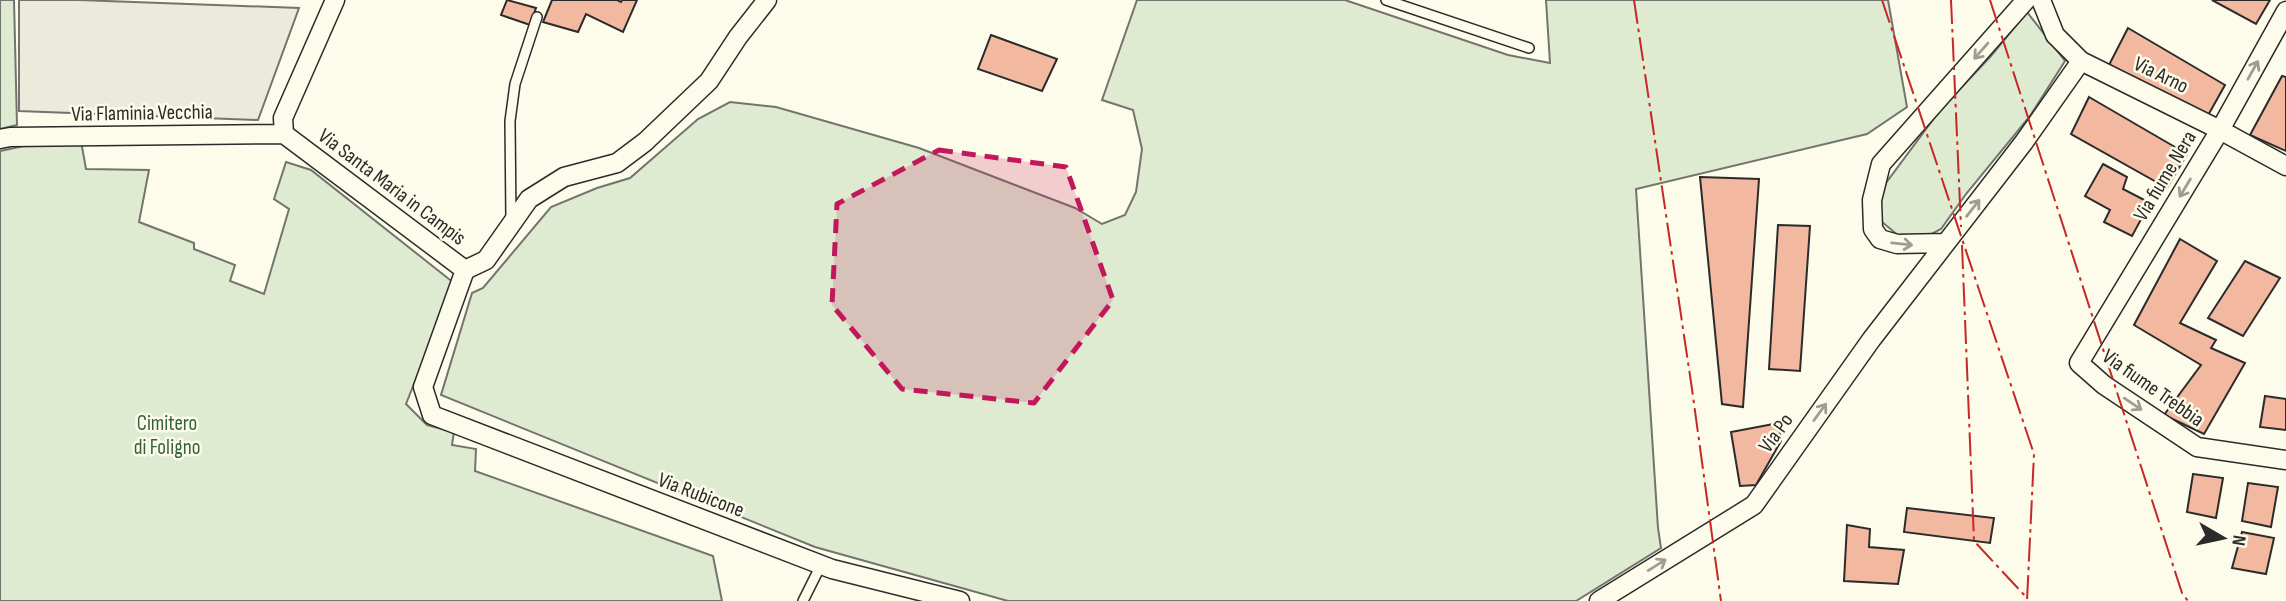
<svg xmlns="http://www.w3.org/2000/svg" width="2286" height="601" font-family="'Sofia Sans Condensed',sans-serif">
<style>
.green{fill:#deebd1;stroke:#74746e;stroke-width:2}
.parking{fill:#eceadb;stroke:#74746e;stroke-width:2}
.building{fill:#f2b8a0;stroke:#2b2b2b;stroke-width:2}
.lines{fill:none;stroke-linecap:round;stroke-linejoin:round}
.lane-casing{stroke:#2b2b2b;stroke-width:12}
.street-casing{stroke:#2b2b2b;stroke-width:21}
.lane{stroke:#fdfbea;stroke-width:9}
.street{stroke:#fdfbea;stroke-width:18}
.power{stroke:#c62828;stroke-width:2;stroke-dasharray:24 5 3.5 5;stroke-linecap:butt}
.oneway{stroke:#9e9d94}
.marked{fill:#c2185b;fill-opacity:0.2;stroke:#c2185b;stroke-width:5;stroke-dasharray:14 9;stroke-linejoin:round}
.labels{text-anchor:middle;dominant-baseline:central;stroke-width:5;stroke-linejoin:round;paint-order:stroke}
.street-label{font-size:21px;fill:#2b2b2b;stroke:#fdfbea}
.park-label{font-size:21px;fill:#34623c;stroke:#fdfbea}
</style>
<rect width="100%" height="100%" fill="#fdfbea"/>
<path class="green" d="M0 0H14L17 125 0 129Z
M1137 0H1345L1508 55 1550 63 1546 0H1888L1907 107 1867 134 1636 189 1658 528 1661 548 1576 601H1008L815 547 441 395 472 293 483 288 551 207 597 188 630 178 698 119 730 102 776 107 919 148 1075 208 1102 224 1125 215 1136 192 1142 149 1133 110 1102 100Z
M2027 12 2065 61 2030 116 1966 194 1941 229 1920 240 1899 236 1882 222 1879 209 1886 183 1941 109 1991 56Z
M81 141 86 169 149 170 139 222 194 243V249L235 265 230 281 264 294 289 209 274 199 286 162 311 170 454 283 406 404 427 425 454 432 452 445 476 449 475 471 713 556 722 601H0V151L38 143Z"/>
<path class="parking" d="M19 0H79L299 8 258 120 19 111Z"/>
<path class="building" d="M507 0 536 8 530 25 501 15Z
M552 0H617L621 2 622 0H637L623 32 586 14 578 32 543 22Z
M2212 0H2270L2256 24Z
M2128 28 2225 85 2206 119 2109 65Z
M991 35 1057 59 1042 91 978 69Z
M2282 76 2286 77V151L2250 135Z
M2089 97 2187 154 2167 188 2071 134Z
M2103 164 2127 177 2123 189 2150 203 2132 236 2104 222 2110 210 2085 196Z
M1700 177 1759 179 1743 407 1722 404Z
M1778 225 1810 226 1800 371 1769 369Z
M2180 239 2217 261 2180 323 2216 340 2211 348 2245 363 2204 434 2164 415 2201 365 2134 325Z
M2245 261 2280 278 2243 336 2208 318Z
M2265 396 2286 399V430L2260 427Z
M1779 423 1781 441 1756 485 1740 486 1731 432Z
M2193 474 2223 478 2216 518 2187 512Z
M2248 483 2278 487 2271 527 2242 521Z
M1907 508 1994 518 1990 543 1904 532Z
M1847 525 1870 529 1869 547 1904 550 1898 584 1844 581Z
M2242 532 2274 538 2266 574 2232 568Z"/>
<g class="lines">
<g class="lane-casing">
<path id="lane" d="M1386 0 1529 48
M511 220 510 121 515 84 537 17
M803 601 821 565"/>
</g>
<g class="street-casing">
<path id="street" d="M335 0 283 118 284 134 465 270 423 387 432 415 832 569 960 601
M2041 0 2055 35 2081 61 2220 130 2286 166
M2286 11 2220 130 2079 363 2104 385 2197 447 2286 460
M0 139 10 137 284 134
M1946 243 1897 244 1880 239 1873 229 1872 200 1881 164 2026 0
M465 270 486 260 529 199 564 177 617 163 645 142 709 81 738 37 767 0
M1599 601 1754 505 1871 340 2024 142 2081 61"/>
</g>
<use href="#lane" class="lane"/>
<use href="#street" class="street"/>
<path class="power" d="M1634 0 1692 389 1721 601
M1882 0 2034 454 2027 601
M1951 0 1961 227
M1990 0 2182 593 2188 601
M1962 245 1974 541 2027 598"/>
</g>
<defs><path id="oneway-shaft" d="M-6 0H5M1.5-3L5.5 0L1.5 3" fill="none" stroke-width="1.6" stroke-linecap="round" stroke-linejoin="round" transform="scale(1.75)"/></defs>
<g class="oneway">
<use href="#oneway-shaft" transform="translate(1981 51) rotate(131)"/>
<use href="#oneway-shaft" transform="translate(2253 70) rotate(-61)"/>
<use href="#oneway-shaft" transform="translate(2185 188) rotate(121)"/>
<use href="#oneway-shaft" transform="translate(1973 208) rotate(-52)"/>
<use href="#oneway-shaft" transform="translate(1902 244) rotate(6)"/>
<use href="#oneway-shaft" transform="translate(2133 404) rotate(34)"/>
<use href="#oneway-shaft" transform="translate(1820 412) rotate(-54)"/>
<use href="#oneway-shaft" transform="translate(1657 565) rotate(-32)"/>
</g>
<path class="marked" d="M939 150 1066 167 1113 300 1034 403 902 389 832 305 837 204Z"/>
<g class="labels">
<g class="street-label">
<text transform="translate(2161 75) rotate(26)">Via Arno</text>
<text transform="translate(142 113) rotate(-1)">Via Flaminia Vecchia</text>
<text transform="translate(2165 176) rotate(-59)">Via fiume Nera</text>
<text transform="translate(392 187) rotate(37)">Via Santa Maria in Campis</text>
<text transform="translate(2153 388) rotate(35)">Via fiume Trebbia</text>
<text transform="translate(1776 433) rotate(-54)">Via Po</text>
<text transform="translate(701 495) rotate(21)">Via Rubicone</text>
</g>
<g class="park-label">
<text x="167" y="423">Cimitero<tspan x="167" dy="24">di Foligno</tspan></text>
</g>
</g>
<g transform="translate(2223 538) rotate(99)" stroke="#fdfbea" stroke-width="5" paint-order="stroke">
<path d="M0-5L12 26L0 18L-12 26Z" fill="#2b2b2b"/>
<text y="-10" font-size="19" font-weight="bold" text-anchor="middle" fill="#2b2b2b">N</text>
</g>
</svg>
